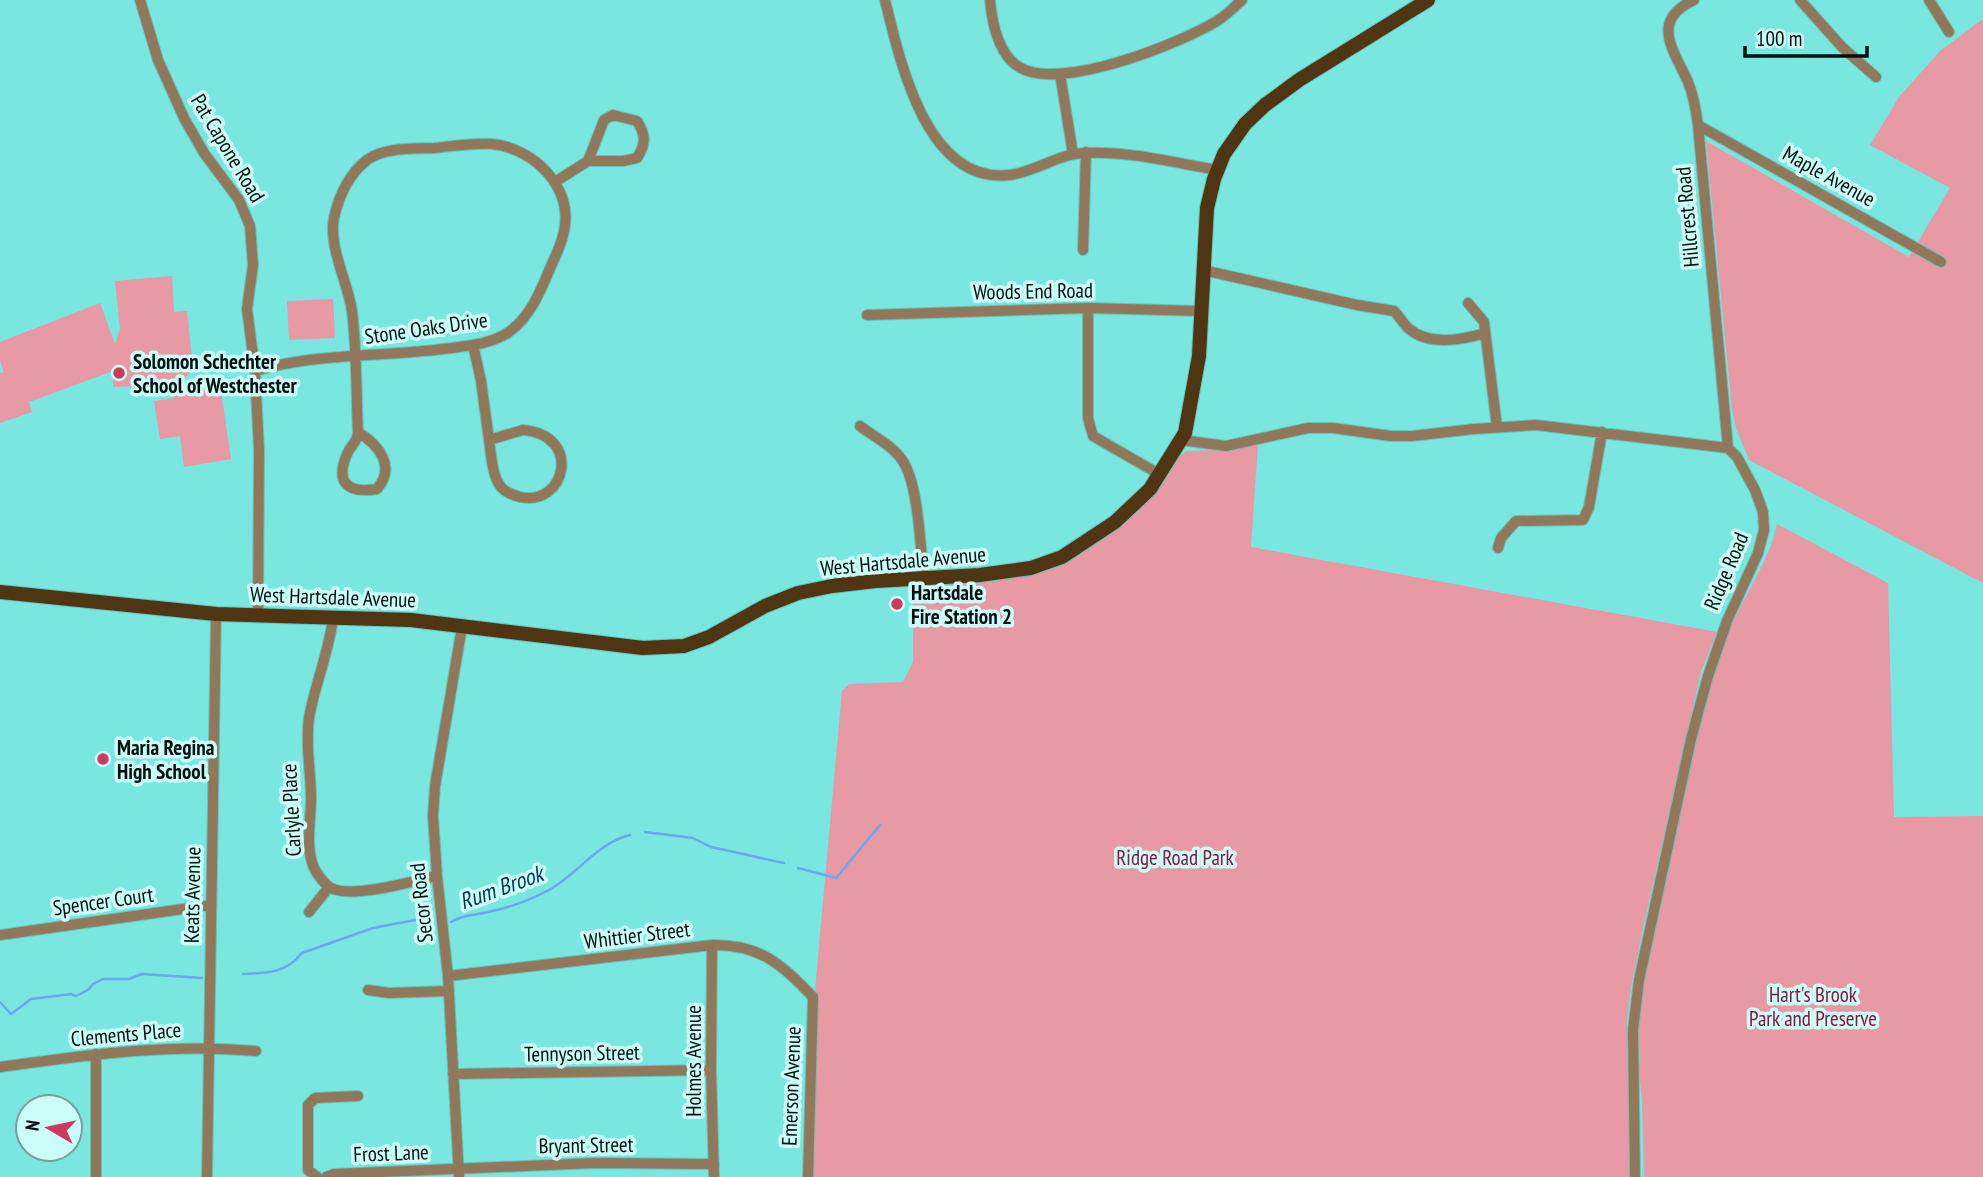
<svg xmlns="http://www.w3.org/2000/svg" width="1983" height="1177" font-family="'PT Sans Narrow',sans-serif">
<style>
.green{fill:#e799a4}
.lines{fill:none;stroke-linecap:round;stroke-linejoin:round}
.stream{stroke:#68aaee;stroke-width:2.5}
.minor-casing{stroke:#66c4be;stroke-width:12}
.major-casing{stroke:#66c4be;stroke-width:16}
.minor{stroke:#92785a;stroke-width:10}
.major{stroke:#4f3512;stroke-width:14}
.poi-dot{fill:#ca3b5f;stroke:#cbfdf9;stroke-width:2.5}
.labels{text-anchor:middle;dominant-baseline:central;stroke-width:7;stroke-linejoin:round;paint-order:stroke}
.street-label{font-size:21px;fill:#000f0e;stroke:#cbfdf9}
.poi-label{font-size:21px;font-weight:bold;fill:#000f0e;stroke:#cbfdf9;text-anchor:start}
.park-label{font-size:21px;fill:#8b1639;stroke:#cbfdf9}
.water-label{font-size:23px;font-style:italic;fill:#043762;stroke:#cbfdf9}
</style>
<rect width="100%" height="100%" fill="#79e6e0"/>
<path class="green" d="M1983 19V583L1749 460 1736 428 1732 410 1706 141 1909 257 1950 188 1870 145 1899 97 1940 51Z
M172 276 174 312 187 311 193 369 180 384 113 387V371L29 402 32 412 0 423V373L4 372 0 361V342L100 303 115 344 120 329 115 281Z
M333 299 335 338 289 340 287 301Z
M220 384 231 459 184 467 180 436 160 439 154 401 174 398 173 391Z
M1258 444 1251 547 1717 632 1701 672 1642 933 1631 988 1627 1021 1630 1177H809L813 1013 842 691 849 684 903 682 913 662V581L1066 558 1186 451 1219 450Z
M1777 524 1888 583 1894 817 1983 816V1177H1644L1642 1100 1638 1063H1640L1638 1023 1641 993C1666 877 1685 758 1723 646 1737 606 1769 564 1777 524Z"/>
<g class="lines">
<path class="stream" d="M645 832 693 838 711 847 784 863
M798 868 836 878 880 825
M451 922C461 915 476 915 488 912 508 908 530 900 549 890 578 874 597 843 630 835
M243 974C268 973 286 973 302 953L373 928 415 920 431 924
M0 1002 11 1014 31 999 71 994 76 996 88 990 93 984 103 979H129L142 974 202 978"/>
<g class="minor-casing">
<path id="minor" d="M140 0 158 60 184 118 204 153 239 200 250 226 253 265 247 309 255 371 259 450 258 614
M885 0C900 61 926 184 1009 175 1036 172 1059 153 1086 153 1130 151 1175 163 1218 170
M990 0C992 22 998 54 1019 67 1059 92 1179 44 1217 21 1227 15 1234 7 1242 0
M1694 0C1649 21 1674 50 1688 82 1694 96 1696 110 1698 125L1728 448
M1800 0 1842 47 1876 77
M1929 0 1949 32
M1060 74 1073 154
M613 115 637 121C646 135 646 144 637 158L623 161H588L604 120Z
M1698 125 1941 262
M555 182 588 161
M1083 250 1086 152
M1203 270 1357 305 1394 311C1399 316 1403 323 1408 328 1428 346 1462 340 1485 333
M1468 303 1484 322 1497 427
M1088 308V418L1093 436 1159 474
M867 315 1088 308 1201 311
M473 345 481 381 489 440
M255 371C315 353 381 357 443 349 465 346 490 345 509 332 531 316 541 290 551 266 556 255 562 243 564 231 574 188 534 148 492 144 474 143 453 146 434 148 413 149 385 147 367 160 348 175 339 195 334 218 328 246 348 283 352 311 357 351 356 392 358 432
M860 426C873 436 893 446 902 460 919 484 920 548 924 578
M523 430C583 435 566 507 520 497 513 495 506 493 501 487 492 476 491 454 489 440Z
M358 432C380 446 396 467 377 489 347 494 334 482 348 452 352 444 358 441 358 432Z
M1181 440 1226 446 1308 428H1333L1391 436H1412L1474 429 1536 425 1728 448 1737 457 1755 490 1763 512 1764 530 1758 553 1727 621 1708 676 1691 739 1639 980 1633 1030 1635 1177
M1498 548 1501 538 1516 521 1583 520 1589 507 1602 432
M333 618C329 652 315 684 309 718 305 745 311 771 311 798 311 820 305 847 314 868 317 874 325 885 331 888 352 899 413 881 437 876
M309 912 329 887
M0 935 211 905
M712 945 711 1070 714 1177
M448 976 712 945C760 944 781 964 813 997L808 1177
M368 990 389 993 448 991
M0 1067C88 1055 168 1043 256 1051
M453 1074 711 1070
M96 1177V1054
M207 1177 216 614
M317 1177 308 1170V1105L315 1098 358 1096
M326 1177 334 1174 595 1163 714 1164
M459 1177 448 976 437 876 433 816 435 786 462 627"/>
</g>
<g class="major-casing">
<path id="major" d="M0 592 216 614 411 620 643 648 684 646 709 637 765 606 798 593 832 586 875 581 980 575 1031 568 1062 557 1115 522 1150 489 1185 433 1199 356 1207 208 1214 179 1224 154 1245 124 1265 105 1299 80 1428 0"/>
</g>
<use href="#minor" class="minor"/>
<use href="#major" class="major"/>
</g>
<g class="poi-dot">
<circle cx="119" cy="373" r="7"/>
<circle cx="897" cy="604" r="7"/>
<circle cx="103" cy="759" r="7"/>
</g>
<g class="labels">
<g class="street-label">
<text transform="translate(228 148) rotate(59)">Pat Capone Road</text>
<text transform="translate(1829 176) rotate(29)">Maple Avenue</text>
<text transform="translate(1687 217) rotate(-95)">Hillcrest Road</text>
<text transform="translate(1033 291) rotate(-1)">Woods End Road</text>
<text transform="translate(426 328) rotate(-8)">Stone Oaks Drive</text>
<text transform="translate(903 561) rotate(-5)">West Hartsdale Avenue</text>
<text transform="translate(1726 571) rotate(-67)">Ridge Road</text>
<text transform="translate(333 597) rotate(2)">West Hartsdale Avenue</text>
<text transform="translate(291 810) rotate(-93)">Carlyle Place</text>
<text transform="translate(192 895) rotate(-89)">Keats Avenue</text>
<text transform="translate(103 901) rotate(-8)">Spencer Court</text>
<text transform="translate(421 903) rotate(-96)">Secor Road</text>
<text transform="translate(637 935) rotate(-7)">Whittier Street</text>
<text transform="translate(126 1034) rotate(-5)">Clements Place</text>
<text transform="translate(582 1053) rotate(-1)">Tennyson Street</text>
<text transform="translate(693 1061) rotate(-90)">Holmes Avenue</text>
<text transform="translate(791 1086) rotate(-88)">Emerson Avenue</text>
<text transform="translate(586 1145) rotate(-1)">Bryant Street</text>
<text transform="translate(391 1153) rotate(-2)">Frost Lane</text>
</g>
<g class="poi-label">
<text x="133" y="361">Solomon Schechter<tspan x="133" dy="24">School of Westchester</tspan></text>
<text x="911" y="592">Hartsdale<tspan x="911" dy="24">Fire Station 2</tspan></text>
<text x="117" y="747">Maria Regina<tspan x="117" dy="24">High School</tspan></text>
</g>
<g class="park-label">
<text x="1175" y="857">Ridge Road Park</text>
<text x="1813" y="994">Hart's Brook<tspan x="1813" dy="24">Park and Preserve</tspan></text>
</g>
<g class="water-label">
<text transform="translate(501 887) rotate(-20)">Rum Brook</text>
</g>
</g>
<g transform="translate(49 1128) rotate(279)"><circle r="33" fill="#cbfdf9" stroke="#7a9e9b" stroke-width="2"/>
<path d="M0-5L12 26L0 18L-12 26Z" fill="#ca3b5f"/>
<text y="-10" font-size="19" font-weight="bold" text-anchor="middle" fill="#000f0e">N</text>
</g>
<path d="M1745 46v10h122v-10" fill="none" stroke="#000f0e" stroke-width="3.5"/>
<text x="1756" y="46" font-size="21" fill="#000f0e" stroke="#cbfdf9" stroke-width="5" paint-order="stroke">100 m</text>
</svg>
